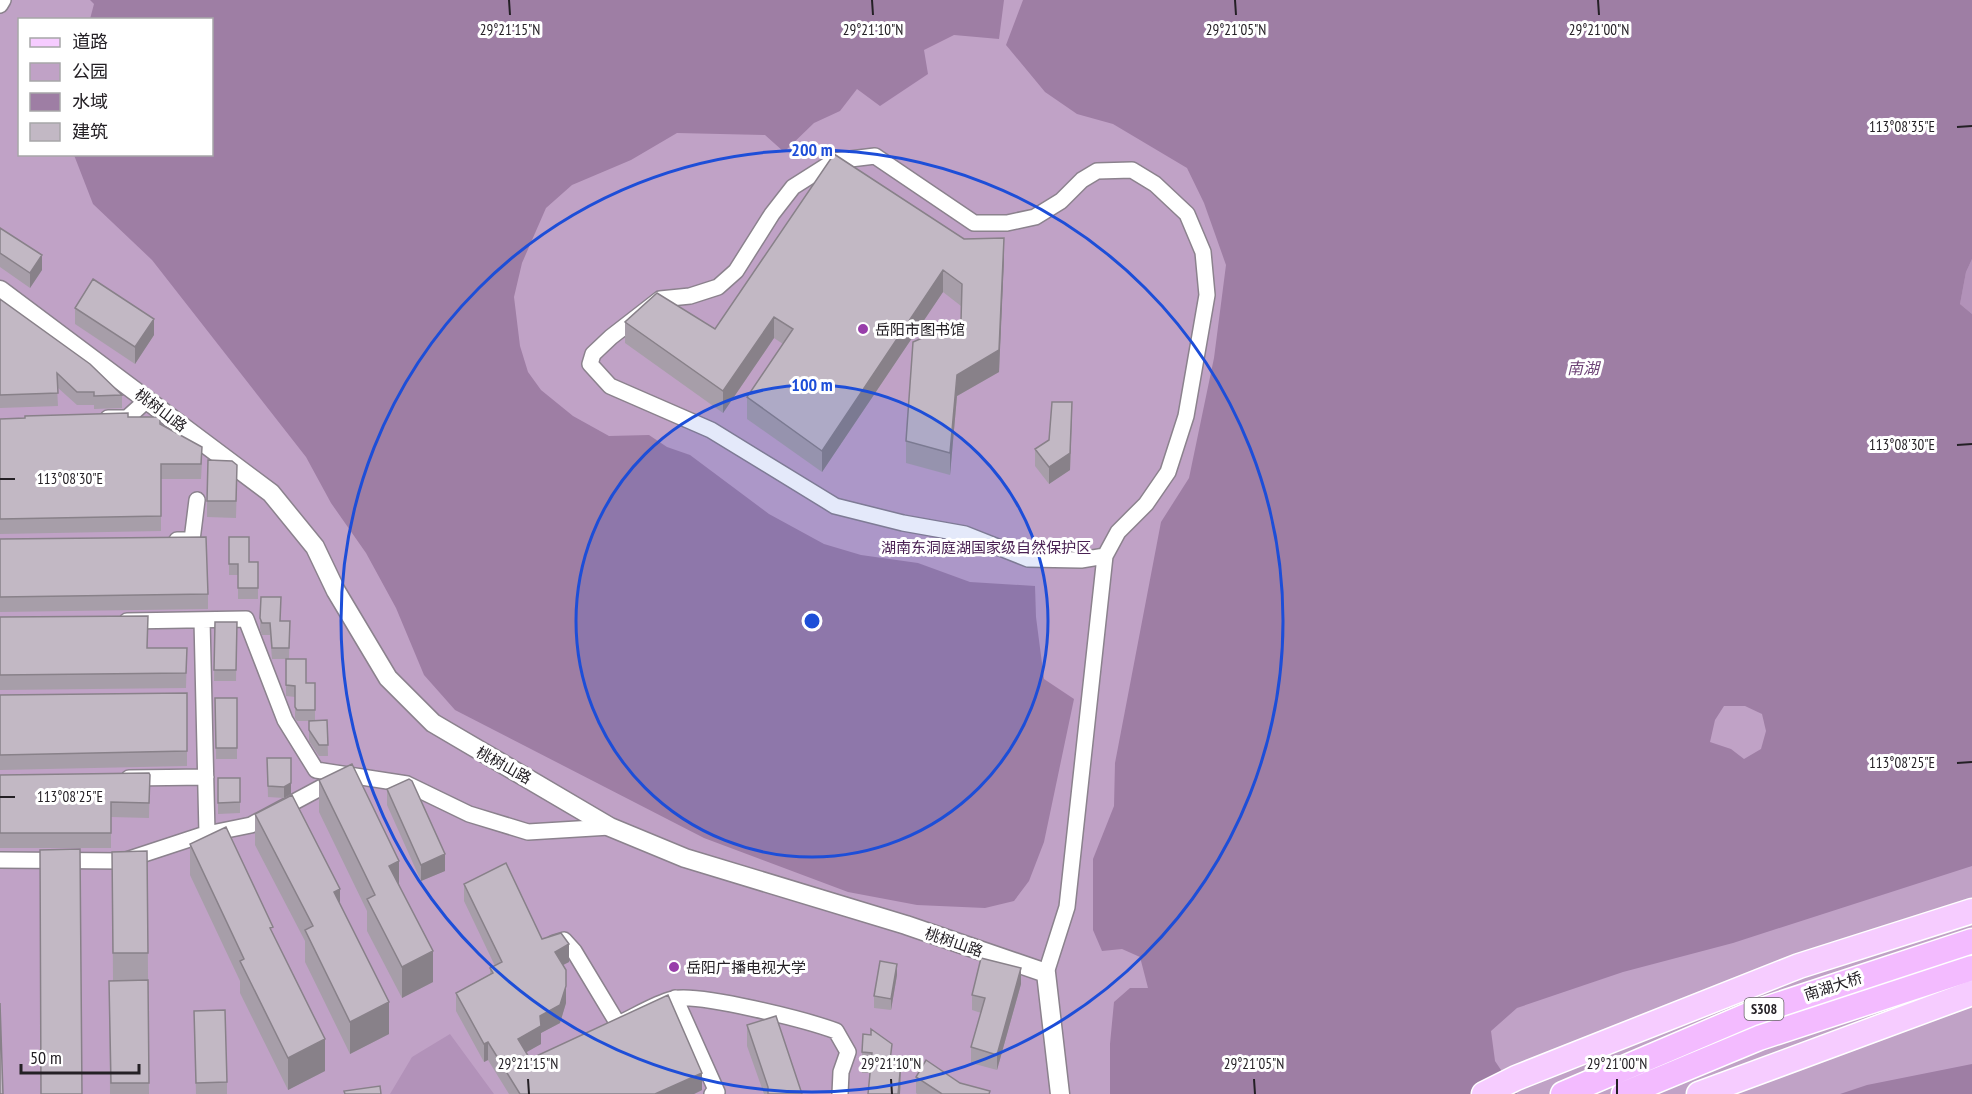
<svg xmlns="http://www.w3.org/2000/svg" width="1972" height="1094" font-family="'PT Sans Narrow','Noto Sans SC',sans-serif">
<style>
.green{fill:#c0a2c6;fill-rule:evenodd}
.forest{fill:#b292b9}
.water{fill:#9e7ea4;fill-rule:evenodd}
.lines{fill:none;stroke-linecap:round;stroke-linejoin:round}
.minor-casing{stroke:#8b828d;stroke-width:18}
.tertiary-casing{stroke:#8b828d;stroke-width:21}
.primary-casing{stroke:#fff;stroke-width:27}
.trunk-casing{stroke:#fff;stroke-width:27}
.minor{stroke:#fff;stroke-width:15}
.tertiary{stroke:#fff;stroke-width:18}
.primary{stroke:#f6ccff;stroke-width:24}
.trunk{stroke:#f3bbff;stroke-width:24}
.wall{fill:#a79ea9}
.shaded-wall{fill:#888189}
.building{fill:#c2b8c4;stroke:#888189;stroke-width:1.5}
.ticks{fill:none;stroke:#242025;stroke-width:2}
.ring{fill:none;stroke:#1d4ed8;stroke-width:3}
.poi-dot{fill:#983eaa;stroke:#fff;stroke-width:2}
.labels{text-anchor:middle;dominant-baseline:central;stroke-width:6;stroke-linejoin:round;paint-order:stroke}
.shield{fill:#fff;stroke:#666366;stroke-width:1.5}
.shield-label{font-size:14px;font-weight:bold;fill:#242025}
.poi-label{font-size:15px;fill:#242025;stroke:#fff;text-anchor:start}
.street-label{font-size:15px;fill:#242025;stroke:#fff}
.park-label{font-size:15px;fill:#4a2153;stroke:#fff}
.water-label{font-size:16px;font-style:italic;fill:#6d4276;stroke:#fff}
.ticks-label{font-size:15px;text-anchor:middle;fill:#242025;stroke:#fff;stroke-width:6;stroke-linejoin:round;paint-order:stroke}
.centre{fill:#1d4ed8;stroke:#fff;stroke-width:3}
.ring-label{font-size:18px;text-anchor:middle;font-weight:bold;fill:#1d4ed8;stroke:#fff;stroke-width:6;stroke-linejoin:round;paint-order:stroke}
</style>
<rect width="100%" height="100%" fill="#e6dbe8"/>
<path class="green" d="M0 0H1972V1094H0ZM20 20H212V154H20Z"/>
<path class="forest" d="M1972 259V314L1960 304 1966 272Z
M450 1034 494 1094H390L412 1057Z"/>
<path class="water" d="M90 0H1004L999 39 954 35 924 50 928 74 880 106 857 89 840 111 814 123 784 152 765 135 677 133 631 160 572 185 546 208 522 263 514 297 520 346 528 372 541 390 573 416 609 436 649 435 667 447 690 455 769 514 824 544 861 555 918 563 970 582 1035 586 1036 617 1044 679 1074 699 1044 842 1029 881 1014 901 985 908 917 905 848 892 704 838 455 710 424 675 396 608 366 553 331 503 306 457 152 260 93 204 74 155 212 154V20L90 19 94 4Z
M1023 0H1972V259L1966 272 1960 304 1972 314V866L1733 943 1623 972 1517 1008 1491 1031 1495 1061 1517 1094H1110V1044L1114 1002 1130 988H1148L1140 957 1122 949 1102 951 1093 930V859L1114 806 1115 763 1161 522 1189 478 1214 358 1226 265 1204 203 1187 168 1113 124 1077 114 1045 92 1006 45ZM1724 706H1745L1762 714 1766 731 1761 749 1744 759 1731 749 1710 742 1715 720Z
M1972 1064V1094H1840L1867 1085Z"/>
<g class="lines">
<g class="minor-casing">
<path id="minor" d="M0 5 3 0
M108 418H127L147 400
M177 540H192L197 500
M202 620 207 834
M127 621 246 619 285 720 316 770 407 784 469 814 528 832 610 827
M129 778 206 777
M0 860 123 861 202 835 251 825 337 779
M554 943 564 940 574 951 618 1024C636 1016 654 1004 673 999 697 992 809 1021 836 1031L848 1052 841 1072 840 1094
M1046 973 1067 907 1105 556 1118 532 1146 504 1168 472 1186 416 1207 295 1203 252 1187 214 1155 184 1132 170 1097 171 1082 180 1061 201 1035 217 1007 223H974L875 156 834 161 793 187 772 214 736 271 718 287 690 296 660 299 611 337 593 354 590 364 610 386 711 430 835 506 903 523 965 534 1028 559 1081 560 1105 556
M675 998 717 1092 712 1094"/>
</g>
<g class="tertiary-casing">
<path id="tertiary" d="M0 290 271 493 315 547 336 591 388 678 433 723 610 827 685 858 906 925 1046 973 1060 1094"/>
</g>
<g class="primary-casing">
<path id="primary" d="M1484 1094 1516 1078 1799 966 1972 911
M1699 1094 1972 993"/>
</g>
<g class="trunk-casing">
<path id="trunk" d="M1563 1094 1753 1013 1972 941
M1624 1094 1759 1038 1972 968"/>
</g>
<use href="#minor" class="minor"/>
<use href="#tertiary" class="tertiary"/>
<use href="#primary" class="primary"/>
<use href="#trunk" class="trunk"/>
</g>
<path class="wall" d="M0 228 42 270 30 288 0 267Z
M964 239 1004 259 999 372 957 396 950 475 906 463V441L961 321V306L943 292 822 472 747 419V397L783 344 774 338 723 413 625 343V322L715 329Z
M0 299 122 395V408L94 409V405H77L57 387 58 406 0 408Z
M75 308 154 335 135 364 75 324Z
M128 417 160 424 202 462 201 479H161V531L0 534V419Z
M1072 418 1070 470 1049 484 1035 466V449L1049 440Z
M237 481 236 518 207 517V501Z
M229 537 249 562H258V599H238V575H229Z
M0 539 208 594V609L0 612Z
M261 597 281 621H290L289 659 306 683H315V721L327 720 328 756H319L309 741V721H311H297L295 718V697L286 696V659H272L270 635H262L260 629Z
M0 617 148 648H187L186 688 0 690Z
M215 622H237L236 681H214Z
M187 693V766L0 770V695Z
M215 698H237V759H216Z
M267 758 291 794 284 798 268 797Z
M0 775H150L149 818 111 817V848H0Z
M218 778H240V813L218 814Z
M319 780 399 884 433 982 402 998 367 931V911L319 812Z
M387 789 445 871 421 881 387 805Z
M255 814 389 1034 350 1054 305 962V941L255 845Z
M190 844 273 933 325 1071 288 1090 240 993V981L190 875Z
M147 851 149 1094H110L109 981H113L112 852Z
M464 884 542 939 569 962 563 965 566 1003 560 1023 541 1033V1044L526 1052 530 1059 702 1090 694 1094H509L488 1060 484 1062 456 1011V993L490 974V968L495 966 464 901Z
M897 975 891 1010 874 1008V996Z
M1021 984 997 1070 971 1063V1047L981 1013 972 1010V995Z
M194 1011 227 1082V1094H196Z
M747 1025 802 1094H764L747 1046Z
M863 1034 892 1061 901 1082 900 1094H868L870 1073H862V1052Z
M916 1077 960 1083 990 1094H917L916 1093Z"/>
<path class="shaded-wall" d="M1004 238V259L999 372 957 396 950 475V453L957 375Z
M42 255V270L30 288V273Z
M943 270V292L822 472V451Z
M774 317V338L723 413V391Z
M154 319V335L135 364V347Z
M1072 402 1070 470 1049 484V467Z
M291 783V794L284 798V787Z
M445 854V871L421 881V865Z
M399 861V893L389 866Z
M340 889V921L334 892Z
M569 944V962L555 969V952Z
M433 951V982L402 998V967Z
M897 964V975L891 1010V999Z
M1021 968V984L997 1070V1055Z
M566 986V1003L560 1023 541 1033V1044L518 1057V1039L540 1016Z
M389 1002V1034L350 1054V1022Z
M325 1039V1071L288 1090V1058Z
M488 1042V1060L484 1062V1044Z
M901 1062 900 1094H898Z
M702 1073V1090L694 1094H655Z"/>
<path class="building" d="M834 154 964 239 1004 238 999 350 957 375 950 453 906 441 913 342 961 321 962 284 943 270 822 451 747 397 793 329 774 317 723 391 625 322 657 293 715 329Z
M0 228 42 255 30 273 0 253Z
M93 279 154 319 135 347 75 308Z
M0 299 90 364 122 395 94 396V392H77L57 373 58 393 0 395Z
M1052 402H1072L1070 453 1049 467 1035 449 1049 440Z
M128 413V417H160V424L202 447 201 464H161V516L0 519V419L25 418V416Z
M208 460 232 461 237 465 236 501H207Z
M206 537 208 594 0 597V539Z
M229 537H249V562H258V588H238V564H229Z
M261 597H281L280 621H290L289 648H272L270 623H262L260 618Z
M148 616 147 648H187L186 673 0 675V617Z
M215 622H237L236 670H214Z
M286 659H306V683H315V710H297L295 707V686L286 685Z
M187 693V751L0 755V695Z
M215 698H237V748H216Z
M327 720 328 745H319L309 730V721Z
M267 758H291V783L284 787 268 786Z
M352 764 399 861 389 866 433 951 402 967 367 899 375 895 319 780Z
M149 773 150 775 149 803 111 802V833H0V775Z
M218 778H240V802L218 803Z
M409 779 412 781 445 854 421 865 387 789Z
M292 795 340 889 334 892 389 1002 350 1022 305 930 313 926 255 814Z
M226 827 273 927 270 928 325 1039 288 1058 240 961 244 959 190 844Z
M80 849 82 1094H41L40 850Z
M147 851 148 953H113L112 852Z
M506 863 542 939 561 933 569 944 555 952 566 970V986L560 1005 540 1016 541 1026 518 1039 530 1059 668 995 702 1073 655 1094H520L488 1042 484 1044 456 993 493 973 490 968 502 962 464 884Z
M981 958 1021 968 997 1055 971 1047 985 998 972 995Z
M880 961 897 964 891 999 874 996Z
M148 980 149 1083H111L109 981Z
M0 1003 3 1094H0Z
M225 1010 227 1082 196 1083 194 1011Z
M776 1016 802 1094H768V1087L747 1025Z
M871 1029 892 1044 890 1061 901 1062 898 1094H868L872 1053 862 1052 863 1034 871 1035Z
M926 1060 960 1083 990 1091 989 1094H942L916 1077Z
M380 1086 381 1094H345L344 1091Z"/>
<path class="ticks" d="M509 0 510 15M872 0 873 15M1235 0 1236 15M1598 0 1599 15M1957 127 1972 126M1957 445 1972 444M0 479H15M1957 763 1972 762M0 797H15M528 1079 529 1094M891 1079 892 1094M1254 1079 1255 1094M1617 1079V1094"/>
<circle cx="812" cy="621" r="236" fill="#1d4ed8" fill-opacity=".12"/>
<g class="ring">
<circle cx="812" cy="621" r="236"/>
<circle cx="812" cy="621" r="471"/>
</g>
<g class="poi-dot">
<circle cx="863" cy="329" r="6"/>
<circle cx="674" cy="967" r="6"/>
</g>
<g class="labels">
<rect class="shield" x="1744.5" y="998" width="39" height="22" rx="4.5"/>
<g class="shield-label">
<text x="1764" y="1009">S308</text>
</g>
<g class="poi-label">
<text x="875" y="329">岳阳市图书馆</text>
<text x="686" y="967">岳阳广播电视大学</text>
</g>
<g class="street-label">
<text transform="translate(161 410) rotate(37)">桃树山路</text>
<text transform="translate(504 765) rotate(29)">桃树山路</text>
<text transform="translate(954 942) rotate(19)">桃树山路</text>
<text transform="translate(1833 986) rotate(-18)">南湖大桥</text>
</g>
<g class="park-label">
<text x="986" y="547">湖南东洞庭湖国家级自然保护区</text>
</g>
<g class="water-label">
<text x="1583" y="368">南湖</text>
</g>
</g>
<g class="ticks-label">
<text x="510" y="35">29°21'15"N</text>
<text x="873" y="35">29°21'10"N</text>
<text x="1236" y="35">29°21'05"N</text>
<text x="1599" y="35">29°21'00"N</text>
<text x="1902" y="132">113°08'35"E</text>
<text x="1902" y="450">113°08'30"E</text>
<text x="70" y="484">113°08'30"E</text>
<text x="1902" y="768">113°08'25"E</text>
<text x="70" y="802">113°08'25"E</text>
<text x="528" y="1069">29°21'15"N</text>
<text x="891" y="1069">29°21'10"N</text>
<text x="1254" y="1069">29°21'05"N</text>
<text x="1617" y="1069">29°21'00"N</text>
</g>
<circle cx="812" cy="621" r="9" class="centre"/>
<g class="ring-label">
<text x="812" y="156">200 m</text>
<text x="812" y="391">100 m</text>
</g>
<rect x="18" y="18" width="195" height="138" fill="#ffffff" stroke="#a7a6a8" stroke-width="1.5"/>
<rect x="30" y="38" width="30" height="9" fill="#f6ccff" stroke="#a7a6a8" stroke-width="1.5"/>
<text x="72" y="48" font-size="18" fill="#242025">道路</text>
<rect x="30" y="63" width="30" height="18" fill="#c0a2c6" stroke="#a7a6a8" stroke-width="1.5"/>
<text x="72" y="78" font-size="18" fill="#242025">公园</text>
<rect x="30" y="93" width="30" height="18" fill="#9e7ea4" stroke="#a7a6a8" stroke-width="1.5"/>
<text x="72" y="108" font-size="18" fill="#242025">水域</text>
<rect x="30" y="123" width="30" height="18" fill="#c2b8c4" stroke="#a7a6a8" stroke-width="1.5"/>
<text x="72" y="138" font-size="18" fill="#242025">建筑</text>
<path d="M21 1064v9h118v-9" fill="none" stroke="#242025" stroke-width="3"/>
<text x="30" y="1064" font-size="18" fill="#242025" stroke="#ffffff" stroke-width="4.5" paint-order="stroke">50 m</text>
</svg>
